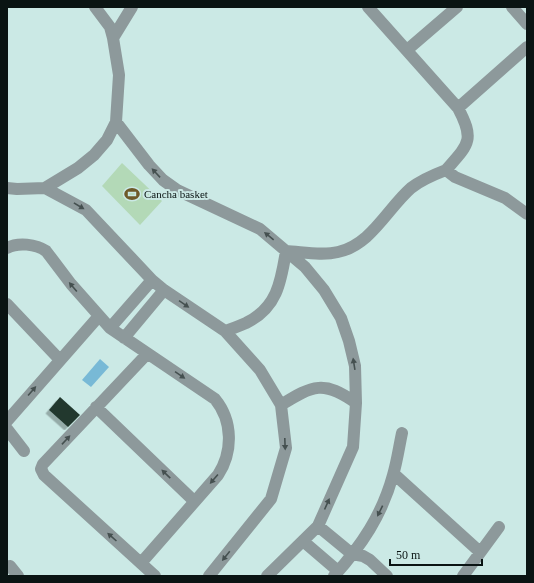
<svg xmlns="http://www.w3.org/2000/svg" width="534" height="583" font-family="'Times New Roman',serif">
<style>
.green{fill:#b3d9b7}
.water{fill:#78b9d6}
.building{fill:#22382f;filter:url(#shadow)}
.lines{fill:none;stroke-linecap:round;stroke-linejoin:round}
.minor{stroke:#8d999b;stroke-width:12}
.oneway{fill:#455050}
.labels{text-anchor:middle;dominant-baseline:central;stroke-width:4;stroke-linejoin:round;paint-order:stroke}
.poi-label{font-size:11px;fill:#0a1413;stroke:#cbe9e5;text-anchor:start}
</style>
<defs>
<filter id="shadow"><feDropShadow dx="-3.5" dy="3.5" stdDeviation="0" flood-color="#0004"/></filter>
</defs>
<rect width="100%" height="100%" fill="#cbe9e5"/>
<path class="green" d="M122 163 162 201 140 225 102 186Z"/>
<path class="water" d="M100 359 109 367 91 387 82 380Z"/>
<path class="building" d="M60 397 80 415 68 427 49 410Z"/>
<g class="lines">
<path class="minor" d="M368 7 458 108C475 140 469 144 446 170
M512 7 527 24
M113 38 132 7
M407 50 457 7
M458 108 527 47
M116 122 149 165 163 180 177 190 260 229 286 251 305 267 324 290 341 318 349 341 355 366 356 403 353 447 318 526 267 576
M7 188 17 189 45 188 78 168 94 155 107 140 116 122 119 75 113 38 110 27 95 7
M45 188 86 210 152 280 164 290 225 331 260 370 281 405 286 448 271 499 209 576
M7 248C18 242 36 244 46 251L71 284 110 328 215 399C233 421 233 452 218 475L141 563
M7 304 60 360
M110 328 152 280
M225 331C232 329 239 326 246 323 277 308 281 282 286 251 303 252 322 256 338 252 371 245 387 209 411 188 421 180 433 175 446 170L455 177 505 198 527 214
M124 338 164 290
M147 354 43 464 41 469 44 475 155 576
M281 405C313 385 324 380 356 403
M96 407 194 501
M7 421 99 316
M7 429 24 451
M394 474 480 552
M318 526 352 554 363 556 370 560 387 576
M303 541 338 571
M10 566 18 576
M334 576C362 545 382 515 393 475 397 462 399 447 402 433
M463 576 499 527"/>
</g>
<defs><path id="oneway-solid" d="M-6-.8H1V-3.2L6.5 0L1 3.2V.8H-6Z"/></defs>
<g class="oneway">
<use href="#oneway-solid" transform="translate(156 173) rotate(-133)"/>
<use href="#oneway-solid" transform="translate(79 206) rotate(31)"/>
<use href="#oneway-solid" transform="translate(269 236) rotate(-141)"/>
<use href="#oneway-solid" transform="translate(73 287) rotate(-130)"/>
<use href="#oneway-solid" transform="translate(184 304) rotate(34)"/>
<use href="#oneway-solid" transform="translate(354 364) rotate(-99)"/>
<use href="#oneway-solid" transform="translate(180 375) rotate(34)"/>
<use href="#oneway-solid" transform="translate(32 391) rotate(-49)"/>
<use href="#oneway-solid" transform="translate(66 440) rotate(-47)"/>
<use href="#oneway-solid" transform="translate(285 444) rotate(88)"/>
<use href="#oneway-solid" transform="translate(166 474) rotate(-136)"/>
<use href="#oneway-solid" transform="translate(214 479) rotate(131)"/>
<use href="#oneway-solid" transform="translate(327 504) rotate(-66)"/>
<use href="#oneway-solid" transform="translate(380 511) rotate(116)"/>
<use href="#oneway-solid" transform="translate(112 537) rotate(-138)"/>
<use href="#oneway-solid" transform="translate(226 556) rotate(129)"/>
</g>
<defs>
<g id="stadium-bare" transform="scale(1.2)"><path d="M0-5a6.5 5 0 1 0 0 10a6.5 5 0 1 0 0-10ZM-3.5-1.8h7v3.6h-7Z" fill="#6e5a29" stroke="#cbe9e5" stroke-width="2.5" paint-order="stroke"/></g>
</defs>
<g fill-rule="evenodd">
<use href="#stadium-bare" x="132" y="194"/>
</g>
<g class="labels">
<g class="poi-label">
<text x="144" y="194">Cancha basket</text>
</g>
</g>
<rect width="534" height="583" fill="none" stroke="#0a1413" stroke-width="16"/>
<path d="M390 559v6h92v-6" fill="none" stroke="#0a1413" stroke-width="2"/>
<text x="396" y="559" font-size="12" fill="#0a1413" stroke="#cbe9e5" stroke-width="3" paint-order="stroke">50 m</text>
</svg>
